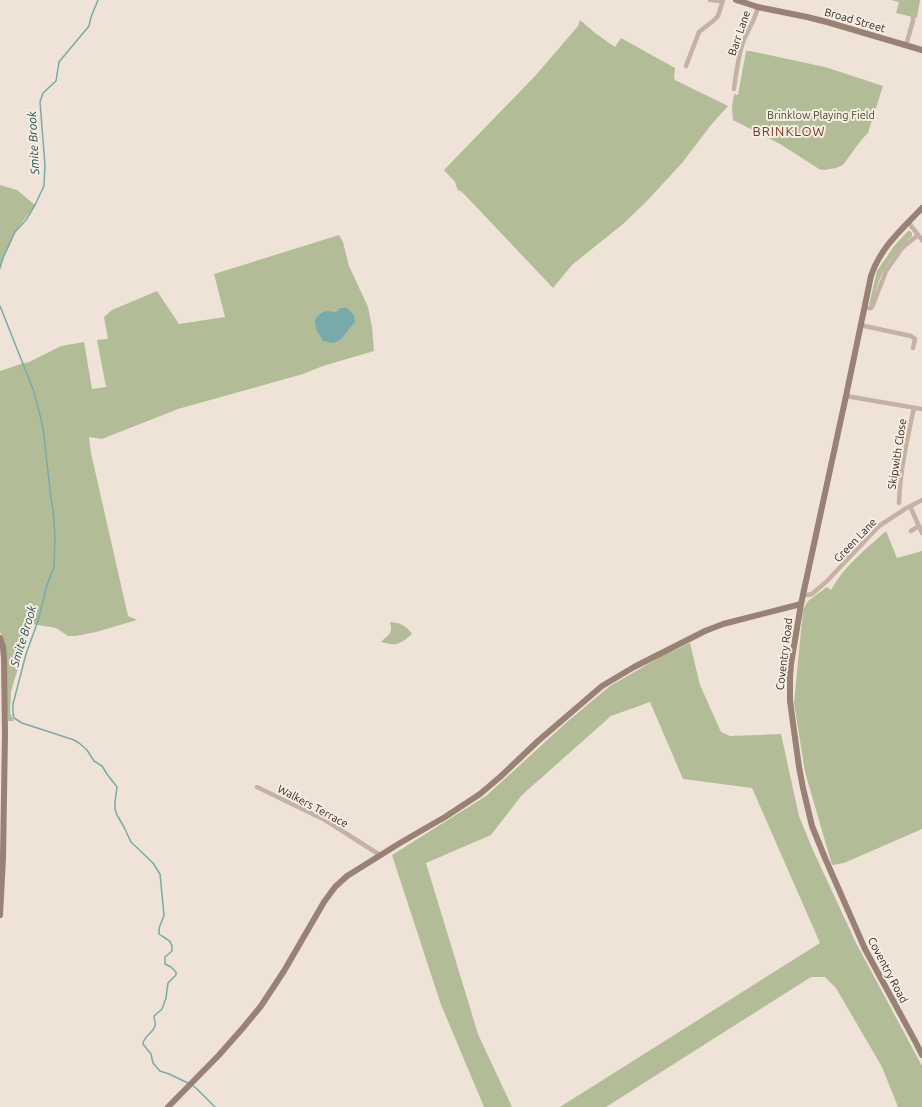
<svg xmlns="http://www.w3.org/2000/svg" width="922" height="1107" font-family="Ubuntu,sans-serif">
<style>
.green{fill:#b2bd98}
.water{fill:#78aaaa}
.lines{fill:none;stroke-linecap:round;stroke-linejoin:round}
.stream{stroke:#78aaaa;stroke-width:1.5}
.street{stroke:#c6b2a4;stroke-width:4.5}
.secondary{stroke:#998176;stroke-width:6}
.labels{text-anchor:middle;dominant-baseline:central;stroke-width:4;stroke-linejoin:round;paint-order:stroke}
.street-label{font-size:11px;fill:#322925;stroke:#f7ede3}
.park-label{font-size:11px;fill:#434e2a;stroke:#f7ede3}
.water-label{font-size:12px;font-style:italic;fill:#1d4f50;stroke:#f7ede3}
.quarter-label{font-size:13px;letter-spacing:1px;fill:#7c3523;stroke:#f7ede3}
</style>
<rect width="100%" height="100%" fill="#efe3d7"/>
<path class="green" d="M891 0H920L917 18 896 13 899 2Z
M580 20 595 33 615 47 621 38 675 68 674 78 675 80 728 106 711 125 682 163 647 201 623 224 572 265 553 288 464 194 459 190 458 191 455 182 444 170 536 75 578 26Z
M746 51H750L825 67 883 86 868 133 862 139 843 165 836 168 824 170 819 169 780 144 733 120 732 107 734 94 738 95Z
M0 185 17 190 35 205 15 232 3 258 0 268Z
M908 231H910L912 233V236C901 247 888 261 881 276 877 284 875 294 873 303L870 306 869 305 877 271 894 246Z
M339 235 343 242 349 266 368 307 372 327 374 351 323 366 303 374 178 409 102 439 89 437 91 453 128 616 137 620 96 632 76 636H68L56 628 32 624 14 681 11 692 10 713 14 721H8L2 636 0 632V371L21 364 29 362 61 346 84 342 92 389 106 387 97 340 108 339 104 317 112 310 157 291 179 324 225 317 214 274Z
M886 531 897 558 922 551V829L844 863 832 865 805 772 794 703 803 610 808 601 827 587 831 590C844 566 866 549 886 531Z
M390 622C400 623 406 625 412 634 399 645 398 646 381 642 389 634 393 634 390 622Z
M690 643 700 685 721 732 730 736 781 734 799 816 812 848 856 943 922 1066V1107H898L882 1067 836 988 825 977H811L606 1107H560L820 943 752 788 683 779 650 702 611 716 522 795 491 835 426 863 478 1034 512 1107H484L440 1002 392 855 486 796 568 721 610 686 662 656Z"/>
<path class="water" d="M340 308H347L354 315 355 322 340 340 334 343 323 341 316 329 315 320C321 311 325 310 336 312Z"/>
<g class="lines">
<path class="stream" d="M0 268 3 258 15 232 26 220 35 205 44 186 45 165 40 102 43 93 56 81 59 62 89 26 91 17 98 0
M0 306 33 389 39 411 43 428 51 498 53 509 55 535 54 567 47 585 38 621 26 654 13 704V713L14 718 22 723 74 740 79 743 87 750 94 761 102 766 107 774 117 787 115 802V809L117 815 124 827 131 842 153 863 160 874 164 915C162 923 158 925 159 934 167 940 173 940 172 951L165 957V964L171 967 176 972V975L168 983 166 998 162 1009 154 1016C154 1019 156 1023 155 1026 153 1033 143 1037 143 1044L151 1054 153 1063 160 1071 169 1074 188 1083
M192 1085 197 1089 215 1107"/>
<path class="street" d="M710 0 719 1 720 0
M906 45 913 21V15
M686 66 699 32 713 21 718 16 723 0
M734 89C736 74 738 57 743 42 748 30 755 20 758 7
M908 222 922 240
M864 308H871L873 305 886 271 902 248 918 235
M860 325 911 336 915 339 913 348
M846 396 922 409
M899 503C900 471 907 440 914 408
M910 506 922 533
M911 531 919 526
M803 594 808 595 812 594 827 581 879 526 905 509 922 500
M257 787 325 820 380 855"/>
<path class="secondary" d="M736 0 758 7 807 17 827 22 922 50
M922 208C902 229 880 248 871 276L846 396 801 604 791 664 790 677V701L799 767 803 788 812 826 825 858 865 949 915 1041 922 1055
M0 638 3 647 4 659 5 734 3 858 0 915
M168 1107 219 1055 242 1029 261 1006 284 971 324 902 335 887 347 876 400 843 445 817 480 794 500 777 538 741 602 686 634 667 705 631 723 624 801 604"/>
</g>
<g class="labels">
<g class="street-label">
<text transform="translate(855 20) rotate(16)">Broad Street</text>
<text transform="translate(739 33) rotate(-71)">Barr Lane</text>
<text transform="translate(897 454) rotate(-81)">Skipwith Close</text>
<text transform="translate(855 540) rotate(-46)">Green Lane</text>
<text transform="translate(784 654) rotate(-83)">Coventry Road</text>
<text transform="translate(313 806) rotate(28)">Walkers Terrace</text>
<text transform="translate(888 970) rotate(62)">Coventry Road</text>
</g>
<g class="park-label">
<text x="821" y="115">Brinklow Playing Field</text>
</g>
<g class="water-label">
<text transform="translate(33 143) rotate(-93)">Smite Brook</text>
<text transform="translate(23 636) rotate(-73)">Smite Brook</text>
</g>
<g class="quarter-label">
<text x="789" y="131">BRINKLOW</text>
</g>
</g>
</svg>
